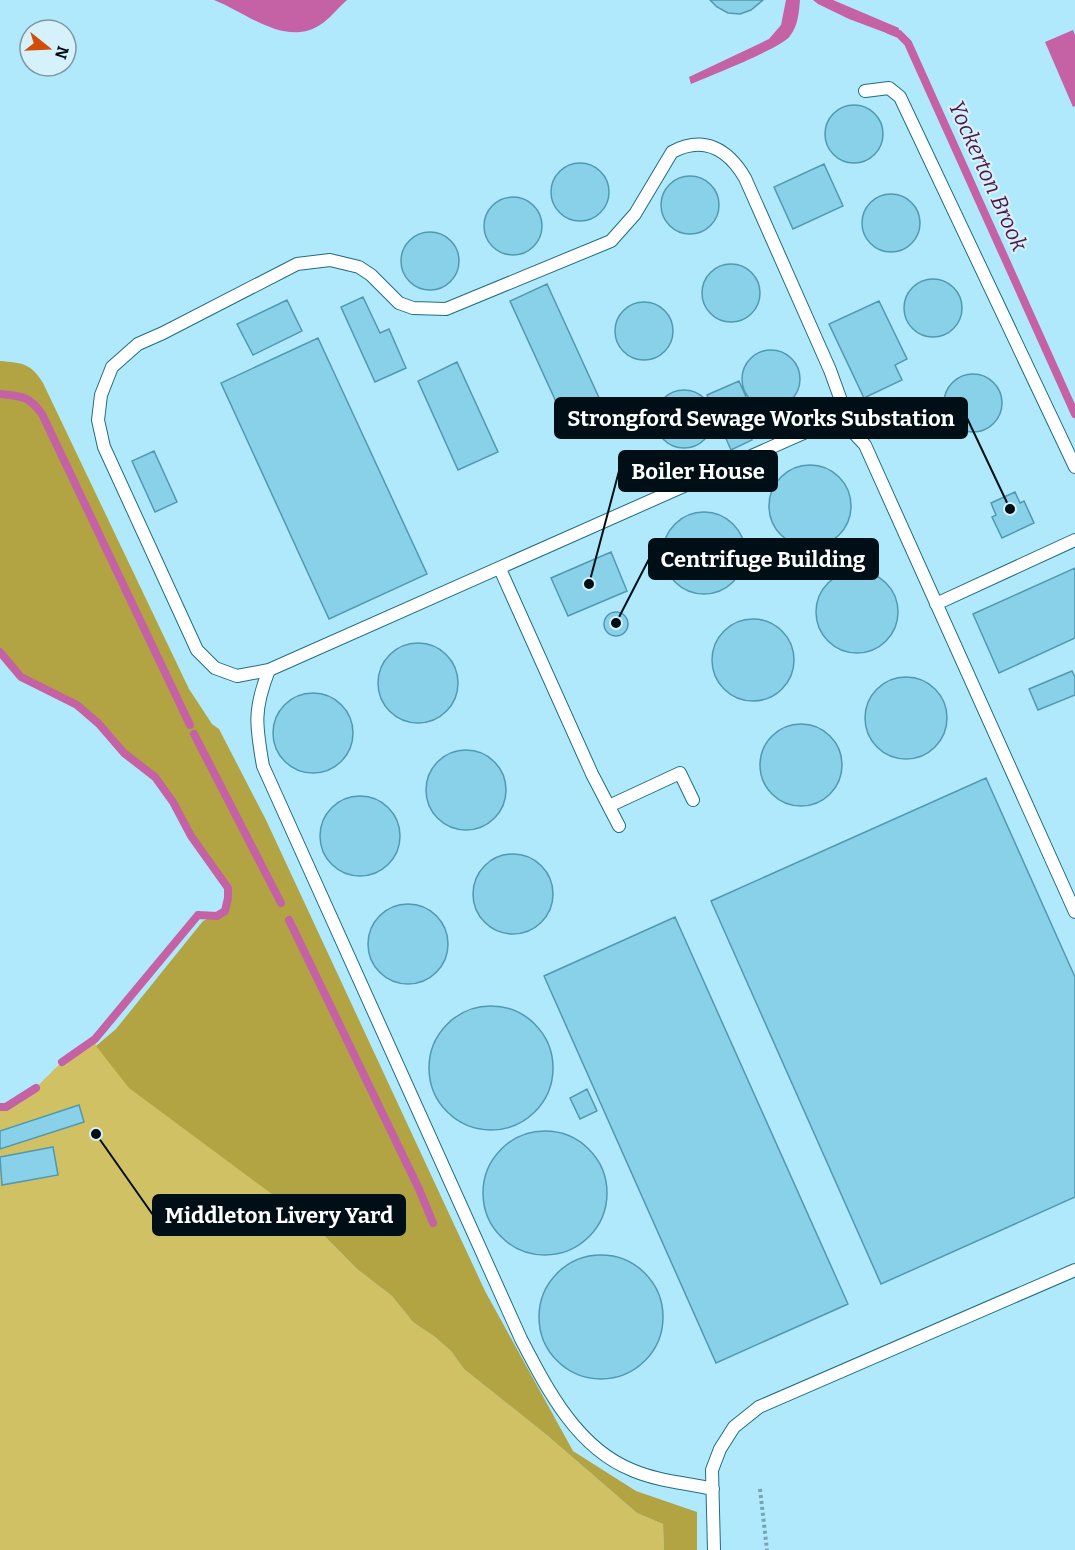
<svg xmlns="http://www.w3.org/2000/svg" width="1075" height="1550" font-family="Bitter,serif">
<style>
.green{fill:#cfc164}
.forest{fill:#b2a442}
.water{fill:#c462a5}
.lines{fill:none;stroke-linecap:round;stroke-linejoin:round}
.stream{stroke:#c462a5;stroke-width:8}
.building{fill:#88d1e9;stroke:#5199b0;stroke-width:1.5}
.service-casing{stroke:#206d82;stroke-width:14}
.path{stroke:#78a3b2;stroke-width:4;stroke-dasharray:3 3;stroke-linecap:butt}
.service{stroke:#fff;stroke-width:12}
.labels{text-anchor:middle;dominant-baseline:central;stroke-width:4.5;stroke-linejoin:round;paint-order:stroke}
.water-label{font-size:22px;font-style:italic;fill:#531542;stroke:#d5f1fb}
.leader{fill:none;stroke:#000e15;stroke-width:2}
.callout-dot{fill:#000e15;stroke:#d5f1fb;stroke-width:2}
.callout{fill:#000e15;stroke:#000e15;stroke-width:2}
.callout-label{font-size:22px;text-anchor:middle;font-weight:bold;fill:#fff}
</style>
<rect width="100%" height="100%" fill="#b0e9fc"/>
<path class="green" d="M95 1039 96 1046 228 1160 288 1206 305 1216 357 1269 392 1296 413 1322 435 1337 451 1351 464 1369 548 1436 637 1513 663 1524 664 1550H0V1107C24 1105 44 1078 60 1064 71 1054 84 1048 95 1039Z"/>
<path class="forest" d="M0 361C22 363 31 363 43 383L189 689 212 724 219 729 266 820 485 1291 573 1451 636 1491 697 1512V1550H664L663 1524 637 1513 548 1436 464 1369 451 1351 435 1337 413 1322 392 1296 357 1269 305 1216 288 1206 129 1088 96 1046 116 1029 203 921 225 911 228 898V888L191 836 173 802 155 777 124 753 99 724 77 705 21 677 0 652Z"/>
<path class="water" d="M214 0H347C339 7 332 16 323 23 287 49 249 14 214 0Z
M786 0H800C799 12 798 26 790 36 782 48 709 76 691 84L689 77 769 39 781 25Z
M813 0H833L899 28 897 37 849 19 818 4Z
M1073 30 1075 35V106L1073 107 1045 42Z"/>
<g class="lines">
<path class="stream" d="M889 30 899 34 908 43 1075 414
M0 394C22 396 29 396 42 414L190 725
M0 652 21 677 77 705 99 724 124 753 155 777 173 802 191 836 228 888V898L225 911 217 916 198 915 95 1039 62 1062
M194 734 281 903
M289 920 419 1189 433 1223
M0 1107H6L36 1088"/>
</g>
<path class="building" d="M710 0H763L751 10 740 14 728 13 717 7Z
M825 134a29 29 0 1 1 58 0a29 29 0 1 1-58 0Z
M551 192a29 29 0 1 1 58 0a29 29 0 1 1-58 0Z
M824 164 843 206 793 229 774 187Z
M661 205a29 29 0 1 1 58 0a29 29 0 1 1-58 0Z
M862 223a29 29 0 1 1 58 0a29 29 0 1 1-58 0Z
M484 226a29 29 0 1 1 58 0a29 29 0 1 1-58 0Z
M401 261a29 29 0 1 1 58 0a29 29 0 1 1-58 0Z
M702 293a29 29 0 1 1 58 0a29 29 0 1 1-58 0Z
M904 308a29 29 0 1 1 58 0a29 29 0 1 1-58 0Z
M547 284 600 400 563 417 510 301Z
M363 297 380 333 389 329 406 368 375 382 341 307Z
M287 300 302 331 253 355 237 324Z
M879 301 907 359 895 365 902 380 864 398 829 324Z
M615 331a29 29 0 1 1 58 0a29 29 0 1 1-58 0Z
M318 338 427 574 329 619 221 383Z
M742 379a29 29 0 1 1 58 0a29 29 0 1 1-58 0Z
M457 362 498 452 458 470 418 381Z
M944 403a29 29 0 1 1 58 0a29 29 0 1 1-58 0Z
M739 381 755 417 744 422 752 440 731 450 707 395Z
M655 419a29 29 0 1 1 58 0a29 29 0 1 1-58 0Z
M154 451 177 502 155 512 132 461Z
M769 506a41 41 0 1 1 82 0a41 41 0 1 1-82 0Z
M1015 492 1020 503 1024 501 1034 523 1002 538 992 517 996 515 991 503Z
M663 553a41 41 0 1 1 82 0a41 41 0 1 1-82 0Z
M611 552 627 591 568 616 551 578Z
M1075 568V638L999 673 973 614Z
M816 612a41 41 0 1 1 82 0a41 41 0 1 1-82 0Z
M604 624a12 12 0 1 1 24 0a12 12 0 1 1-24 0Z
M712 660a41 41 0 1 1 82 0a41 41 0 1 1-82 0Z
M378 683a40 40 0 1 1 80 0a40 40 0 1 1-80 0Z
M1072 671 1075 677V695L1038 710 1029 689Z
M865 718a41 41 0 1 1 82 0a41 41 0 1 1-82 0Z
M273 733a40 40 0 1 1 80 0a40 40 0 1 1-80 0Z
M760 765a41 41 0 1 1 82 0a41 41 0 1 1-82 0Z
M426 790a40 40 0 1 1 80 0a40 40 0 1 1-80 0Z
M986 778 1075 977V1197L881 1284 711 901Z
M320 836a40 40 0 1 1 80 0a40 40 0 1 1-80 0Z
M473 894a40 40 0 1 1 80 0a40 40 0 1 1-80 0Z
M368 944a40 40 0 1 1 80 0a40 40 0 1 1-80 0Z
M675 917 848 1304 716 1363 544 976Z
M429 1068a62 62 0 1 1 124 0a62 62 0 1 1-124 0Z
M587 1089 597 1111 580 1119 570 1098Z
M79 1105 84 1122 0 1149V1131Z
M483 1193a62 62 0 1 1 124 0a62 62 0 1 1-124 0Z
M53 1147 58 1175 2 1185 0 1157Z
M539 1317a62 62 0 1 1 124 0a62 62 0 1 1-124 0Z"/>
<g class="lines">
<g class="service-casing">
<path id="service" d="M865 91 889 88 900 97 1075 467
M500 569 592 774 619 826
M936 604 1075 540
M269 670 237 676 215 668 197 650 104 447 98 420 101 395 112 367 138 344 163 333 297 264 330 260 359 267 371 275 399 303 413 308 446 309 611 241 635 214 672 152C704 135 728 149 745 178L830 370 852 431
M609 806 680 773 693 800
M713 1489C687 1483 657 1481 632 1470 577 1448 547 1389 521 1339L263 766C256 726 253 710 269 670L826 423 852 431 865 445 1075 912
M714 1550 712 1470 720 1449 734 1427 759 1407 1075 1270"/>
</g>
<path class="path" d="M760 1489 767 1550"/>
<use href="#service" class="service"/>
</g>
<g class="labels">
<g class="water-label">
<text transform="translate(988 176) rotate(66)">Yockerton Brook</text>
</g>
</g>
<path class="leader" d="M1010 509L967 418M589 584L619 471M616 623L649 559M96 1134L153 1215"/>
<g class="callout-dot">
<circle cx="1010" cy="509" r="6"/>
<circle cx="589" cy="584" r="6"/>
<circle cx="616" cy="623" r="6"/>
<circle cx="96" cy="1134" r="6"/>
</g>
<g class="callout">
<rect x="555" y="398" width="412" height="40" rx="6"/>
<rect x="619" y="451" width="158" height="40" rx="6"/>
<rect x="649" y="539" width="229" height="40" rx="6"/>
<rect x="153" y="1195" width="252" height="40" rx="6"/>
</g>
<g class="callout-label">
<text x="761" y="426">Strongford Sewage Works Substation</text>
<text x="698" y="479">Boiler House</text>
<text x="763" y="567">Centrifuge Building</text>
<text x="279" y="1223">Middleton Livery Yard</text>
</g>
<g transform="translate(48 48) rotate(108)"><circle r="28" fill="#d5f1fb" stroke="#80969f" stroke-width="1.5"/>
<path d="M0-4.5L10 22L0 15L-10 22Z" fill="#d24d08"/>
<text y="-9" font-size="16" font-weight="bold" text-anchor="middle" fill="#000e15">N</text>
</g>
</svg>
